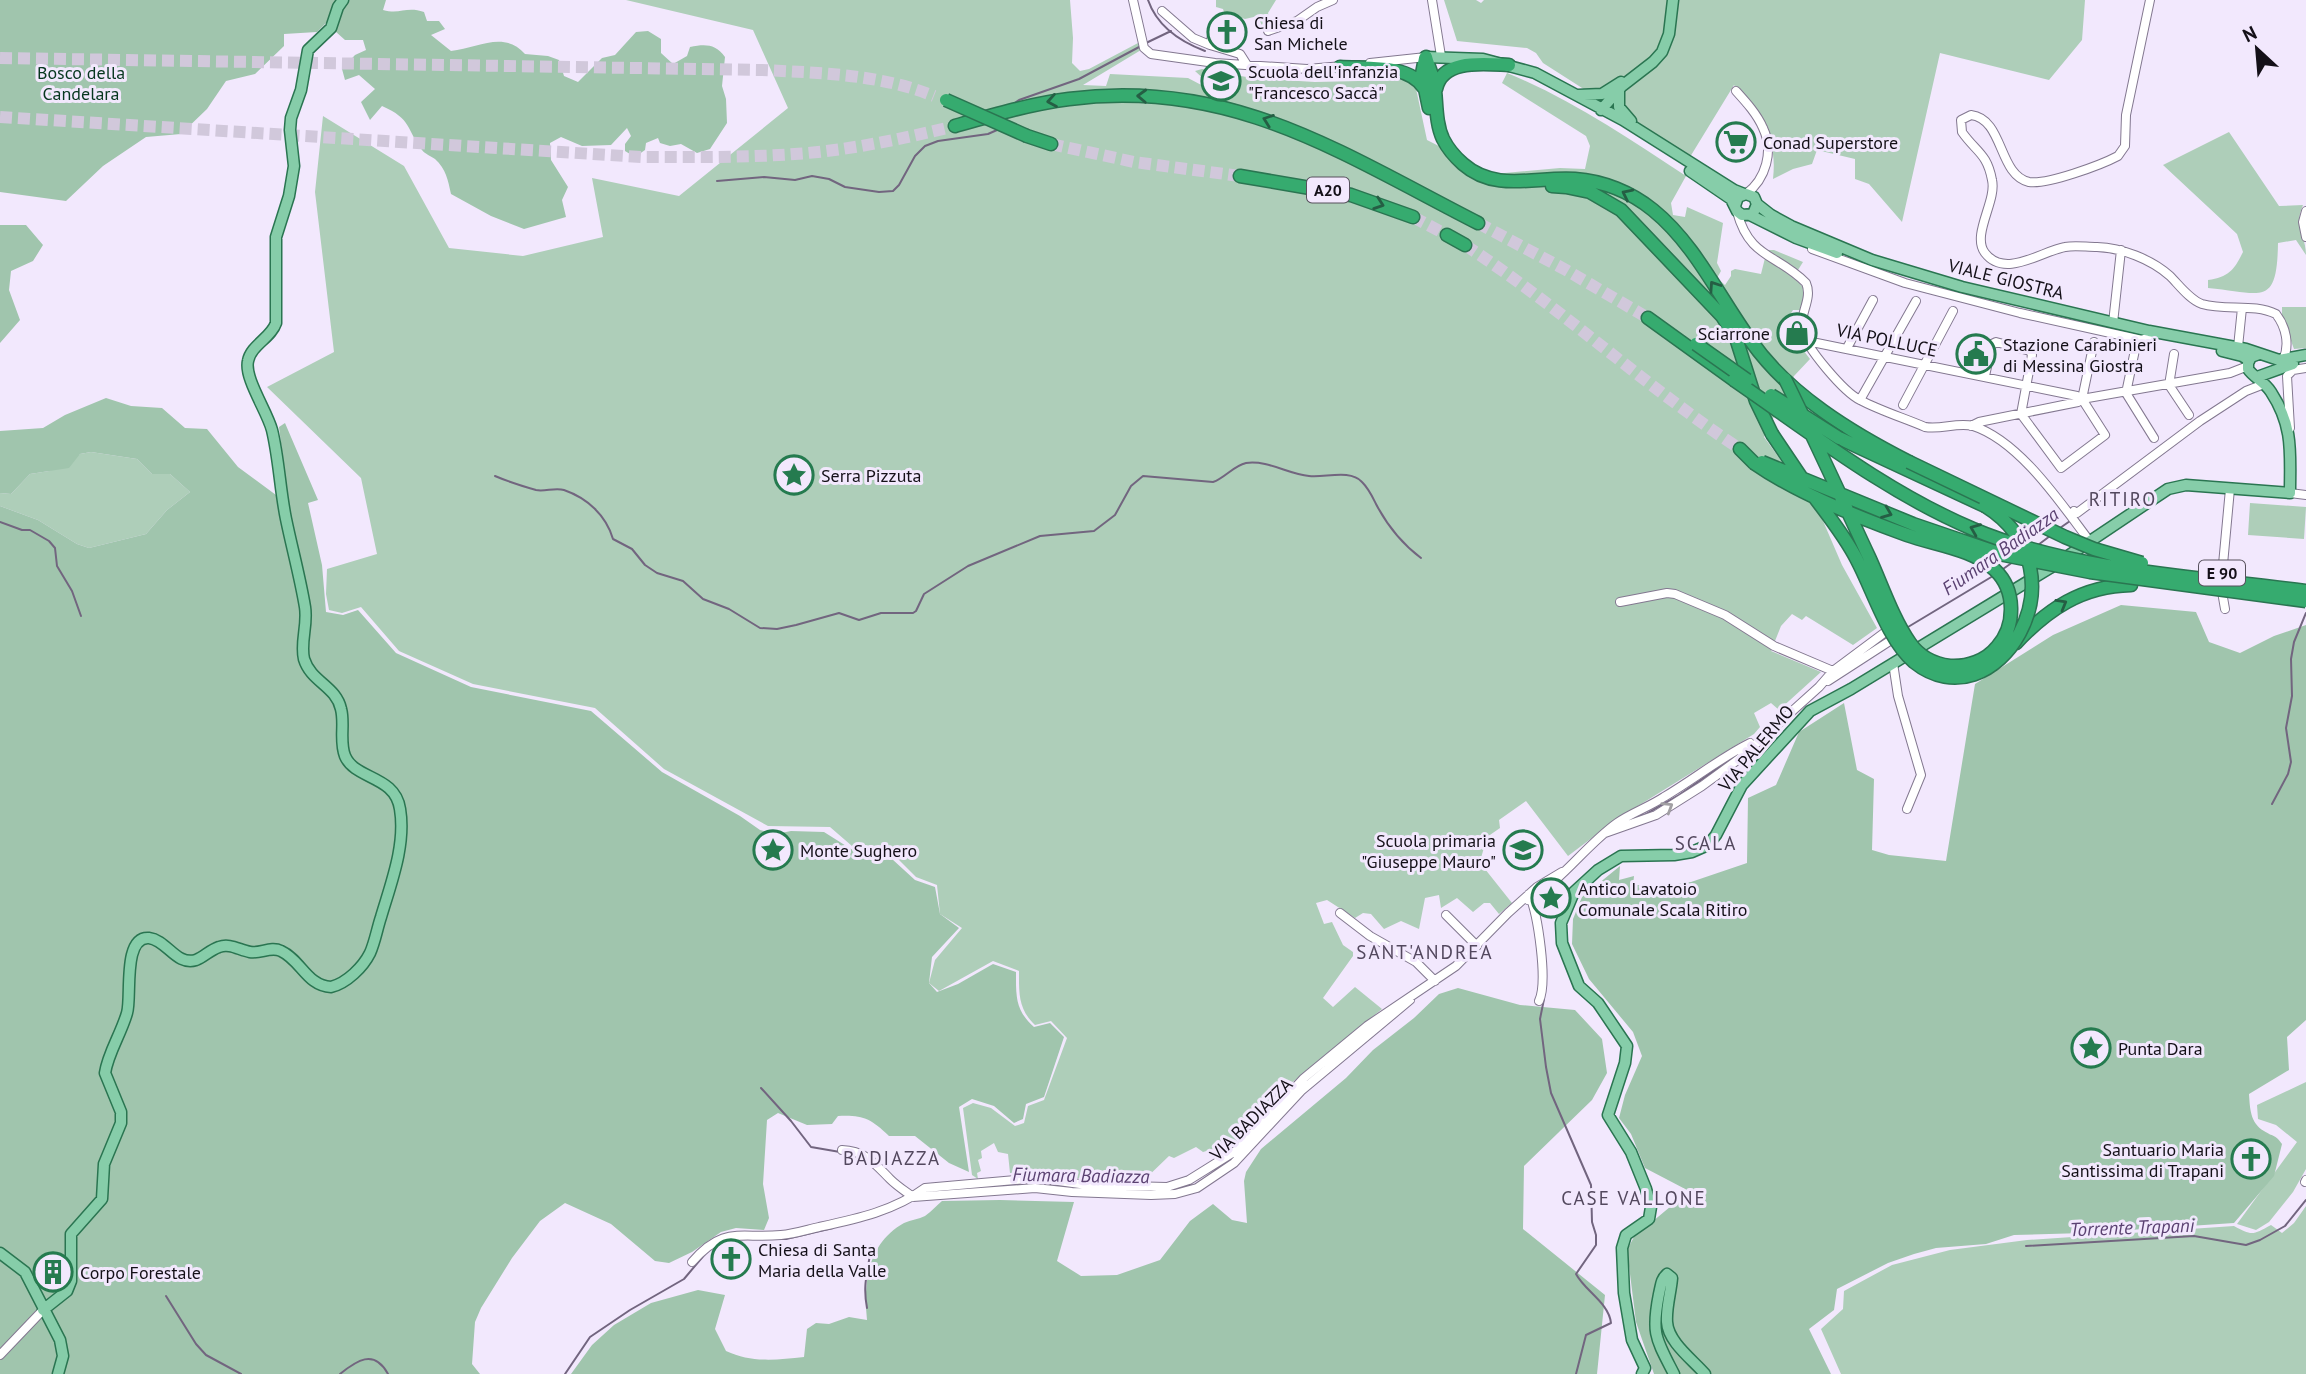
<svg xmlns="http://www.w3.org/2000/svg" width="2306" height="1374" font-family="'PT Sans',sans-serif">
<style>
.green{fill:#aeceb9}
.forest{fill:#a0c5ad}
.lines{fill:none;stroke-linecap:round;stroke-linejoin:round}
.stream{stroke:#72657f;stroke-width:2}
.highway-tunnel{stroke:#d1c8db;stroke-width:12;stroke-dasharray:12 6;stroke-linecap:butt}
.minor-casing{stroke:#837890;stroke-width:10}
.major-casing{stroke:#2a7551;stroke-width:13}
.highway-casing{stroke:#2a7551;stroke-width:15}
.minor{stroke:#fff;stroke-width:8}
.major{stroke:#86cda9;stroke-width:10}
.highway{stroke:#36ab6f;stroke-width:12}
.highway-bridge-casing{stroke:#2a7551;stroke-width:15;stroke-linecap:butt}
.highway-bridge{stroke:#36ab6f;stroke-width:12}
.oneway{stroke:#255e44}
.oneway2{stroke:#a19fa3}
.labels{text-anchor:middle;dominant-baseline:central;stroke-width:6;stroke-linejoin:round;paint-order:stroke}
.shield{fill:#f2e8fd;stroke:#57515d;stroke-width:2}
.shield-label{font-size:16px;font-weight:bold;fill:#141018}
.poi-label{font-size:18px;fill:#141018;stroke:#f2e8fd;text-anchor:start}
.park-label{font-size:18px;fill:#07371f;stroke:#f2e8fd}
.street-label{font-size:18px;fill:#141018;stroke:#f2e8fd}
.neighbourhood-label{font-size:19px;letter-spacing:2px;fill:#53485e;stroke:#f2e8fd}
.water-label{font-size:19px;font-style:italic;fill:#5b4272;stroke:#f2e8fd}
</style>
<rect width="100%" height="100%" fill="#f2e8fd"/>
<path class="green" d="M626 0H1070L1073 38 1072 63 1080 71 1089 69 1138 43 1141 50 1083 85 1106 86 1110 74 1188 78 1207 88V82L1195 71 1202 69 1252 78 1315 82 1403 80 1415 84 1427 140 1494 174 1560 168 1585 169 1590 146 1586 136 1502 83 1507 73C1571 99 1628 138 1686 176L1671 203 1673 215 1685 217 1687 207 1723 223 1717 263 1721 271 1717 278 1725 285 1731 276V271L1735 269 1761 274 1767 250H1774L1803 262 1793 278C1808 288 1805 294 1801 310H1793L1783 327 1785 346H1800L1810 359 1794 376 1764 437 1820 514 1842 565 1877 628 1853 645 1806 616 1802 620 1792 614 1781 626 1771 651 1821 672 1779 710 1771 703 1754 713 1760 727 1754 734 1617 819 1568 856 1526 801 1499 820 1500 828 1487 837 1481 858V864L1512 903 1499 914 1490 903H1484L1473 912 1457 898 1441 908 1439 895 1425 898 1419 929 1401 921 1384 929 1371 914 1363 913 1355 918 1327 900 1316 903 1324 924 1332 922 1343 945 1353 952V956L1323 998 1333 1007 1355 987 1382 1009 1277 1095 1238 1142 1203 1152 1196 1147 1174 1158 1169 1156 1142 1182 1096 1181 1040 1172 1010 1173 1008 1154 998 1152 994 1143 981 1151 982 1158 978 1160 981 1171 977 1173 978 1179 972 1175 963 1108 973 1103 991 1108 1015 1126 1024 1123 1028 1106 1044 1100 1067 1038 1051 1021 1035 1025C1018 1009 1019 993 1019 971L993 961 939 991 929 983 935 960 962 928 940 914 937 885 916 877 894 855 852 846 830 827 768 826 664 769 595 708 473 684 399 651 361 607 342 613 329 610 326 594 327 569 377 554 361 478 267 387 334 352 315 192 323 116 404 166 449 248 523 256 603 237 592 178 679 196 788 108 753 30Z
M1216 0H1276L1268 13 1272 27 1264 31 1258 16 1245 19 1224 12 1223 9 1216 7Z
M1444 0H1476L1481 3 1484 0H2085L2082 40 2049 80 1940 53 1902 222 1869 184 1855 179V159L1817 150 1812 164 1793 169 1773 179C1778 134 1759 120 1734 85L1690 157 1543 63 1536 53 1527 48 1457 41Z
M2229 132 2279 206 2303 205C2293 227 2306 235 2306 255L2296 240 2278 243C2277 308 2262 293 2208 288V280C2229 277 2234 270 2243 252L2237 234 2163 165Z
M2282 307H2306V348L2294 349 2282 316Z
M91 452 137 459 152 474H170L190 492 167 510 146 534 89 548 77 544 38 520 0 506V493L11 494 30 474 49 471 80 454Z
M2250 503 2306 507 2304 539 2248 535Z
M2306 1038V1169L2293 1192 2269 1222 2256 1230 2237 1224 2297 1142 2276 1125 2258 1119 2257 1105 2306 1082Z
M2306 1206V1374H1841L1821 1329 1843 1309 1844 1291 1892 1265 1950 1250 2027 1240 2234 1226C2252 1236 2253 1235 2271 1225L2282 1233 2294 1223Z"/>
<path class="forest" d="M0 0H386L383 10C400 15 406 6 424 12L427 21H439L445 29 431 35 451 51C478 48 504 30 525 54L548 56 559 60 564 76 578 82 602 58 615 55 636 32 648 31 661 39V53L673 64 687 56 690 47C706 44 715 44 725 57L722 86 726 99 727 123 710 149 697 153 681 144 670 146 660 143 658 138 646 143 645 150 635 157 625 151V144L631 136 627 128 611 145 582 146 561 137 550 143 551 160 568 187 562 200 566 217 524 229 491 216 451 194C448 180 446 169 435 159 431 156 425 154 422 150 406 129 412 119 382 106L370 120 361 102 375 89 359 75 345 80 342 69 355 55 366 50 363 40H345L326 23 317 32 284 34V46L255 74 226 81 207 109 181 134 146 137 103 166 66 201 0 192Z
M0 225H26L43 245 33 261 11 271 9 290 20 320 0 343Z
M106 398 131 406 162 408 185 428 207 429 238 467 276 495 287 492 279 427 285 423 318 500 308 503 322 565 326 612 343 615 358 610 396 653 471 687 591 711 662 772 740 816 760 830 776 834 791 831 824 832 851 849 869 851 892 859 915 880 935 887 940 914 959 928 932 957 929 983 937 992 958 984 993 964 1016 972C1016 996 1015 1010 1034 1027L1050 1023 1064 1037 1044 1097 1026 1104 1023 1119 1014 1123 994 1106 972 1099 959 1107 969 1172 949 1163 915 1136H889C870 1118 863 1115 838 1116L832 1124 807 1125 778 1113 767 1120 763 1184 769 1218 764 1230 736 1228 721 1232 692 1252 669 1263 655 1261 611 1224 565 1203 540 1221 512 1258 481 1308 475 1322 472 1364 480 1374H0V506L38 520 77 544 89 548 146 534 167 510 190 492 170 474H152L137 459 91 452 80 454 69 468 30 474 11 494 0 493V431L43 428 65 415Z
M2121 605 2196 612 2209 642 2240 653 2274 636 2306 625V1020L2287 1037 2289 1070 2249 1094C2250 1108 2250 1123 2264 1131 2273 1137 2275 1134 2282 1144L2274 1176 2234 1223 2084 1233 2014 1235 1986 1244 1936 1248 1914 1254 1888 1263 1837 1289 1834 1310 1809 1329 1831 1374H1654L1636 1322 1627 1250 1634 1237 1689 1191 1645 1168 1631 1134 1619 1118 1625 1095 1642 1056 1633 1032 1589 979 1572 944 1573 919 1582 897 1620 866 1619 880 1634 876 1633 885H1669L1691 882 1747 863 1748 798 1776 785 1799 732 1844 703 1857 770 1874 779 1872 850 1889 855 1946 861 1975 684 2053 635Z
M1458 988 1520 1005 1575 1010 1602 1039 1607 1073 1592 1100 1524 1166 1523 1229 1605 1295 1597 1374H571L592 1345 614 1325 651 1303 698 1290 725 1295 715 1329 726 1351C752 1363 776 1360 804 1357L807 1329 816 1323 829 1324 849 1317 867 1320C863 1282 868 1243 904 1223 911 1220 919 1219 925 1216 931 1212 937 1205 942 1201L1000 1200 1074 1202 1057 1261 1081 1276 1117 1275 1160 1260 1190 1221 1213 1204 1232 1220 1247 1223 1244 1181 1246 1172 1261 1149 1346 1078 1373 1050 1414 1018 1439 994Z"/>
<g class="lines">
<path class="stream" d="M1148 0C1157 26 1181 42 1205 51
M1146 43 1171 31
M1013 104 1019 100 1079 79 1141 46
M717 181 764 177 795 180 812 176 829 179 845 187 879 192 893 191 899 185 915 156 925 146 938 141 988 134 997 130
M495 476C509 482 522 486 536 490 545 492 555 487 564 490 587 498 606 515 613 539L632 549 645 565 657 573 683 581 703 599 729 609 760 628 777 629 796 625 839 613 859 620 881 613H913L916 611 924 594 968 566 1040 536 1094 531 1115 515 1131 486 1143 476 1213 482C1225 478 1233 466 1246 463 1268 460 1288 474 1309 476 1325 478 1350 469 1362 482 1369 489 1372 496 1376 504 1388 527 1401 543 1421 558
M0 522 22 530H30L49 541 55 548 57 566 72 591 81 616
M2060 528 2070 521
M2038 545 2050 536
M2003 569 2013 562
M1908 627 1993 576
M1872 648 1887 638
M2272 804 2288 774 2291 762 2286 728 2292 696 2291 659 2294 642 2306 613
M1646 814 1679 795 1737 755
M1544 999 1540 1019 1546 1067 1551 1093 1591 1185 1592 1222 1596 1235V1245L1576 1274C1585 1291 1609 1303 1611 1323L1586 1335 1576 1374
M761 1088 791 1121 811 1147 840 1152
M1044 1185 1073 1188
M981 1187 1011 1186
M769 1239H786L833 1228
M2026 1246 2194 1236 2246 1245 2260 1240 2285 1226 2306 1200
M166 1296 196 1344 206 1355 241 1374
M867 1308C862 1282 869 1270 871 1245
M340 1374C356 1361 374 1348 388 1374
M565 1374 590 1337 630 1310 684 1279 705 1254"/>
<path class="highway-tunnel" d="M0 58 762 70C821 73 879 74 934 96
M0 117 641 157C700 157 759 158 818 152 864 147 910 137 955 126
M1051 144 1134 162 1240 176
M1413 217 1447 235
M1478 223 1566 270 1648 318
M1465 245C1561 308 1645 386 1740 449"/>
<g class="minor-casing">
<path id="minor" d="M1133 0 1144 48 1151 54 1215 63 1307 69 1343 66
M1432 0 1441 56
M2150 0 2126 115 2125 146 2118 156C2101 165 2047 185 2029 182 1998 175 2004 119 1971 115L1961 120 1962 132C1976 152 1987 153 1992 180 1997 201 1971 235 1985 253 2005 279 2042 251 2065 247 2075 245 2086 247 2097 247 2122 248 2151 259 2170 276 2179 285 2190 300 2202 304 2226 311 2254 303 2276 314 2286 327 2290 345 2283 360
M1162 11 1193 38 1210 45
M1268 31 1297 21 1317 7 1333 0
M1212 36 1210 45 1240 54 1247 65
M1370 63 1426 57
M1736 91C1746 102 1757 114 1763 128 1774 151 1766 179 1746 194
M2306 211 2303 222 2306 237
M1737 212C1750 259 1776 253 1806 283 1813 299 1799 314 1802 330 1806 348 1844 392 1860 400 1881 411 1904 418 1925 427 1941 430 1957 422 1973 426 2020 441 2062 505 2091 543
M1812 249 1905 283 2020 313 2142 340 2149 337
M2113 323 2121 250
M1807 341 2077 396 2082 399
M2238 347 2242 308
M1847 348 1873 300
M2135 350 2126 393 2154 438
M2174 354 2169 385 2189 415
M1985 376 1992 344 1996 342 2030 351 2032 355 2021 414 2061 468 2105 435 2082 399
M2082 399 2094 342
M1860 400 1916 301
M1903 405 1953 311
M1971 426 1979 422 2078 402 2082 399 2230 373 2248 366
M2290 428 2287 376 2293 370 2306 368
M2290 493 2306 495
M2074 511 2077 513 2200 421 2246 391 2264 384
M1620 602 1667 593 1675 594 1725 615 1774 646 1833 671
M2225 609 2221 586 2230 489
M1893 663 1898 696 1921 775 1907 809
M1828 681 1896 637
M1605 833 1656 815 1702 786 1739 759 1819 687 1833 671 1884 633 1894 629
M1529 894C1538 914 1548 982 1539 1001
M1528 900C1562 881 1585 846 1617 823 1631 813 1649 807 1664 797 1693 780 1720 758 1750 743
M1340 913 1370 936 1416 962 1435 981
M1446 915 1477 946
M842 1150C866 1151 875 1164 890 1179 897 1186 905 1191 913 1197
M2305 1182 2306 1180
M913 1197 1035 1188 1072 1192 1151 1195 1175 1194 1197 1188 1234 1163 1301 1091 1410 1000
M692 1262C724 1225 740 1239 781 1235 794 1234 806 1230 819 1227 856 1219 894 1211 925 1188L1037 1178 1087 1185 1167 1187 1189 1180 1237 1150 1304 1078 1367 1026 1456 966 1508 913 1537 887 1562 872
M0 1355 43 1310"/>
</g>
<g class="major-casing">
<path id="major" d="M1426 57 1483 59 1535 73 1623 120 1734 190 1744 194
M1619 91V107L1631 121
M1578 95 1602 94 1621 82
M1601 110 1622 86 1653 62 1662 52 1669 34 1673 0
M1690 171 1731 199 1737 211 1742 215 1753 214 1757 204 1754 197 1746 194 1738 197 1735 206
M1757 204 1771 215 1791 226 1872 260 1962 287 2149 331 2246 349 2279 360 2306 355
M1750 215 1796 238 1837 253
M2222 351 2242 356 2249 360
M2257 377 2293 364
M0 1253 25 1272 60 1340 63 1356 58 1374
M43 1310 67 1291 71 1281V1234L102 1199 104 1164 121 1123V1112L105 1073C108 1053 121 1034 127 1013 132 998 122 936 149 938 167 940 176 966 196 960 204 957 210 950 219 947 230 943 239 950 250 952 260 954 271 946 281 951 301 960 307 986 331 987 347 983 363 967 370 953 375 942 377 929 381 917 391 883 406 845 400 809 395 775 355 780 345 756 339 741 345 724 341 709 336 686 311 682 304 659 300 642 308 625 305 607 300 577 292 548 286 519 280 490 279 459 272 430 267 411 244 378 248 361 251 345 271 338 276 323V237L289 196 294 166 290 130 291 118 301 90 308 50 331 28 338 7 343 0
M1642 1374 1645 1368 1632 1340 1624 1293 1622 1248 1626 1235 1649 1219 1651 1207 1646 1189 1631 1152 1608 1115 1625 1063 1627 1046 1598 1003 1579 986 1562 943 1561 923 1574 892 1598 870 1621 856 1674 855 1692 852 1708 845 1716 835 1742 785 1810 711 1851 689 2050 568 2168 489 2186 485 2290 493C2290 454 2294 427 2271 392 2264 381 2254 378 2248 369V363L2251 357 2259 354
M1674 1374C1656 1339 1651 1334 1659 1294 1661 1286 1661 1279 1667 1274L1672 1278C1671 1292 1666 1307 1667 1322 1668 1342 1693 1360 1705 1374"/>
</g>
<g class="highway-casing">
<path id="highway" d="M1426 57C1428 65 1432 74 1434 82 1437 101 1435 122 1443 139 1448 149 1455 157 1463 164 1496 193 1537 176 1575 179 1603 181 1631 192 1653 210 1695 244 1719 297 1751 341 1789 395 1852 433 1909 462
M1425 58 1422 74 1429 108
M1340 67C1366 69 1408 63 1424 88
M1436 89C1442 58 1485 64 1509 65
M955 126C993 115 1030 104 1069 99 1231 78 1341 153 1478 223
M1027 136 1051 144
M1240 176 1351 195 1413 217
M1552 186 1566 187 1590 192 1621 210 1722 316 1736 338 1756 401 1772 434
M1447 235 1465 245
M1648 318 1734 380
M1839 438 1985 506
M1740 449 1754 463
M2016 643C2048 609 2082 586 2131 585"/>
</g>
<use href="#minor" class="minor"/>
<use href="#major" class="major"/>
<use href="#highway" class="highway"/>
<g class="highway-bridge-casing">
<path id="highway-bridge" d="M946 100 1027 136
M1696 344 1747 380
M1734 380C1811 433 1886 492 1973 529 2072 571 2199 577 2306 591
M1771 395 1839 438
M1772 434 1803 480
M1762 462 1913 524 2004 555 2090 572 2306 601
M1909 462 2065 537 2094 549 2142 563
M1754 463C1797 493 1857 517 1907 535 1935 545 1973 549 1995 570 2016 590 2016 626 1997 647 1986 661 1967 667 1950 666 1934 664 1919 656 1910 643 1893 619 1881 583 1869 557 1841 497 1814 438 1785 379
M1815 498C1830 518 1846 538 1857 560 1873 590 1888 640 1914 662 1995 727 2091 572 1985 506"/>
</g>
<use href="#highway-bridge" class="highway-bridge"/>
</g>
<defs><path id="oneway-chevron" d="M-2-3.5L2.5 0L-2 3.5" fill="none" stroke-width="1.6" stroke-linecap="round" stroke-linejoin="round" transform="scale(1.75)"/></defs>
<g class="oneway">
<use href="#oneway-chevron" transform="translate(1142 96) rotate(-178)"/>
<use href="#oneway-chevron" transform="translate(1052 101) rotate(170)"/>
<use href="#oneway-chevron" transform="translate(1268 120) rotate(-160)"/>
<use href="#oneway-chevron" transform="translate(1627 194) rotate(-154)"/>
<use href="#oneway-chevron" transform="translate(1379 204) rotate(19)"/>
<use href="#oneway-chevron" transform="translate(1714 286) rotate(-124)"/>
<use href="#oneway-chevron" transform="translate(1887 513) rotate(22)"/>
<use href="#oneway-chevron" transform="translate(1975 529) rotate(-158)"/>
<use href="#oneway-chevron" transform="translate(2062 604) rotate(-30)"/>
</g>
<use class="oneway2" href="#oneway-chevron" transform="translate(1668 807) rotate(-32)"/>
<defs>
<g id="church-ring" transform="scale(2.0125)"><circle r="9.5" fill="#f2e8fd" stroke="#257b4f" stroke-width="1.5"/><path d="M-1.2-6h2.4v3.5h3.3v2.4h-3.3V6h-2.4V-.1h-3.3v-2.4h3.3Z" fill="#257b4f"/></g>
<g id="school-ring" transform="scale(2.0125)"><circle r="9.5" fill="#f2e8fd" stroke="#257b4f" stroke-width="1.5"/><path d="M0-5L7-2L0 1L-7-2ZM-4 1L0 2.5L4 1V4Q0 6-4 4Z" fill="#257b4f"/></g>
<g id="supermarket-ring" transform="scale(2.0125)"><circle r="9.5" fill="#f2e8fd" stroke="#257b4f" stroke-width="1.5"/><path d="M-6-5.5h2.5l.6 2H6L4.5 2H-2.5L-4.4-4H-6ZM-1.5 3.2a1.3 1.3 0 1 0 .1 0ZM3 3.2a1.3 1.3 0 1 0 .1 0Z" fill="#257b4f"/></g>
<g id="shop-ring" transform="scale(2.0125)"><circle r="9.5" fill="#f2e8fd" stroke="#257b4f" stroke-width="1.5"/><path d="M-5-2.5h2.3a2.7 3.5 0 0 1 5.4 0H5L5.5 6h-11ZM-1.5-2.5h3a1.5 2.3 0 0 0-3 0Z" fill="#257b4f"/></g>
<g id="civic-ring" transform="scale(2.0125)"><circle r="9.5" fill="#f2e8fd" stroke="#257b4f" stroke-width="1.5"/><path d="M-.6-6.5H3V-4.5H.6V-3L4-1V1h2V6H-6V1h2V-1L-.6-3ZM-1.2 2.5V6h2.4V2.5Z" fill="#257b4f"/></g>
<g id="sight-ring" transform="scale(2.0125)"><circle r="9.5" fill="#f2e8fd" stroke="#257b4f" stroke-width="1.5"/><path d="M0-6L1.8-2.2L6-1.7L2.9 1.2L3.7 5.4L0 3.3L-3.7 5.4L-2.9 1.2L-6-1.7L-1.8-2.2Z" fill="#257b4f"/></g>
<g id="building-ring" transform="scale(2.0125)"><circle r="9.5" fill="#f2e8fd" stroke="#257b4f" stroke-width="1.5"/><path d="M-4-6H4V6H1V3H-1V6H-4ZM-2.5-4.3h1.7v1.8h-1.7ZM.8-4.3h1.7v1.8H.8ZM-2.5-1h1.7V.8h-1.7ZM.8-1h1.7V.8H.8Z" fill="#257b4f"/></g>
</defs>
<g fill-rule="evenodd">
<use href="#church-ring" x="1227" y="32"/>
<use href="#school-ring" x="1221" y="81"/>
<use href="#supermarket-ring" x="1736" y="142"/>
<use href="#shop-ring" x="1797" y="333"/>
<use href="#civic-ring" x="1976" y="354"/>
<use href="#sight-ring" x="794" y="475"/>
<use href="#sight-ring" x="773" y="850"/>
<use href="#school-ring" x="1523" y="850"/>
<use href="#sight-ring" x="1551" y="898"/>
<use href="#sight-ring" x="2091" y="1048"/>
<use href="#church-ring" x="2251" y="1159"/>
<use href="#church-ring" x="731" y="1259"/>
<use href="#building-ring" x="53" y="1272"/>
</g>
<g class="labels">
<g class="shield">
<rect x="1307" y="177.5" width="42" height="25" rx="5"/>
<rect x="2199" y="560.5" width="46" height="25" rx="5"/>
</g>
<g class="shield-label">
<text x="1328" y="190">A20</text>
<text x="2222" y="573">E 90</text>
</g>
<g class="poi-label">
<text x="1254" y="22">Chiesa di<tspan x="1254" dy="21">San Michele</tspan></text>
<text x="1248" y="71">Scuola dell'infanzia<tspan x="1248" dy="21">"Francesco Saccà"</tspan></text>
<text x="1763" y="142">Conad Superstore</text>
<text x="1770" y="333" text-anchor="end">Sciarrone</text>
<text x="2003" y="344">Stazione Carabinieri<tspan x="2003" dy="21">di Messina Giostra</tspan></text>
<text x="821" y="475">Serra Pizzuta</text>
<text x="1496" y="840" text-anchor="end">Scuola primaria<tspan x="1496" dy="21">"Giuseppe Mauro"</tspan></text>
<text x="800" y="850">Monte Sughero</text>
<text x="1578" y="888">Antico Lavatoio<tspan x="1578" dy="21">Comunale Scala Ritiro</tspan></text>
<text x="2118" y="1048">Punta Dara</text>
<text x="2224" y="1149" text-anchor="end">Santuario Maria<tspan x="2224" dy="21">Santissima di Trapani</tspan></text>
<text x="758" y="1249">Chiesa di Santa<tspan x="758" dy="21">Maria della Valle</tspan></text>
<text x="80" y="1272">Corpo Forestale</text>
</g>
<g class="park-label">
<text x="81" y="72">Bosco della<tspan x="81" dy="21">Candelara</tspan></text>
</g>
<g class="street-label">
<text transform="translate(2006 279) rotate(14)">VIALE GIOSTRA</text>
<text transform="translate(1887 340) rotate(12)">VIA POLLUCE</text>
<text transform="translate(1756 748) rotate(-50)">VIA PALERMO</text>
<text transform="translate(1251 1119) rotate(-45)">VIA BADIAZZA</text>
</g>
<g class="neighbourhood-label">
<text x="2123" y="499">RITIRO</text>
<text x="1706" y="843">SCALA</text>
<text x="1425" y="952">SANT'ANDREA</text>
<text x="892" y="1158">BADIAZZA</text>
<text x="1634" y="1198">CASE VALLONE</text>
</g>
<g class="water-label">
<text transform="translate(2000 551) rotate(-35)">Fiumara Badiazza</text>
<text transform="translate(1081 1175) rotate(1)">Fiumara Badiazza</text>
<text transform="translate(2132 1227) rotate(-2)">Torrente Trapani</text>
</g>
</g>
<g transform="translate(2257 49) rotate(334)" stroke="#f2e8fd" stroke-width="5" paint-order="stroke">
<path d="M0-5L12 26L0 18L-12 26Z" fill="#141018"/>
<text y="-10" font-size="19" font-weight="bold" text-anchor="middle" fill="#141018">N</text>
</g>
</svg>
